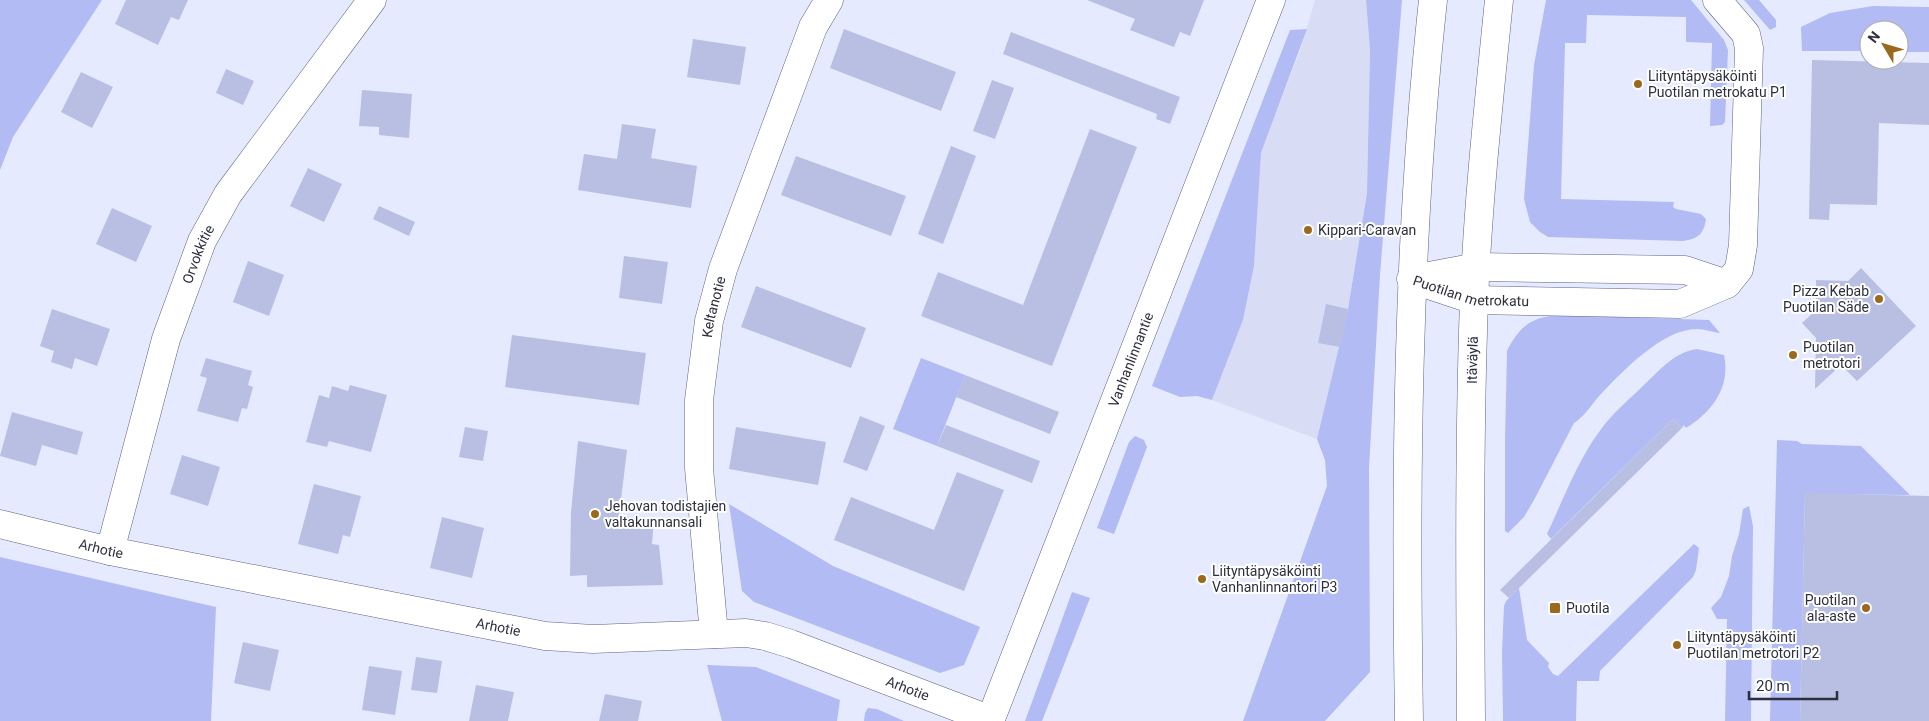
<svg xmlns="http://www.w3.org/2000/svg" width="1929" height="721" font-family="Roboto,sans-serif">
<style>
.built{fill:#d8dcf5}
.green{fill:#b2bbf3}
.building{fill:#b9bfe2}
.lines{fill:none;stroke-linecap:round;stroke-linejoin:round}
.minor-casing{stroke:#5e6382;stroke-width:29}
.major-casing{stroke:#5e6382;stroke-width:29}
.minor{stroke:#fff;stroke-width:28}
.major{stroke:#fff;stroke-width:28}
.poi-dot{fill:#9a691c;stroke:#fff;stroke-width:2}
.labels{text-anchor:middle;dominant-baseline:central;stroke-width:4;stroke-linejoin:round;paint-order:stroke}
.poi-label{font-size:14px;fill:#2d2f3d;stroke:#fff;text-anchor:start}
.street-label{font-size:14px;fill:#2d2f3d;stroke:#fff}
</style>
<rect width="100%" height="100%" fill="#e5eaff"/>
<path class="built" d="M1315 0H1366L1370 50 1367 193 1348 309 1317 439 1212 400 1243 320 1254 266 1261 153 1301 48Z"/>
<path class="green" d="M0 0H102L13 137 0 170Z
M1366 0H1402L1380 275 1369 468 1370 672 1325 721H1243L1327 486 1325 460 1317 439 1348 309 1367 193 1370 50Z
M1546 0H1691L1724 40 1728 50 1725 122 1722 125 1710 126 1712 43 1686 42V17L1587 15 1586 43H1565L1561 199 1674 202 1673 207 1676 209 1701 214 1706 219C1704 234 1698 239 1683 241L1548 237 1540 232 1530 222 1524 199 1534 65Z
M1744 0H1759L1776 20V27L1770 30Z
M1873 6 1929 7V52H1899V30H1869V51H1802L1801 27 1830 13Z
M1307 29 1261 153 1254 266 1243 320 1212 400 1197 396 1180 397 1152 386 1290 30Z
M1560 315 1709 320 1720 333C1712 332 1704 329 1697 329 1662 329 1622 372 1600 395 1592 404 1584 417 1574 423L1534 500 1524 517 1508 533 1505 531V442L1507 351C1520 325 1532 317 1560 315Z
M1697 349 1724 355C1731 387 1712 412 1686 428L1684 425 1682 428 1673 419 1551 539 1547 534C1563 500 1577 462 1599 432 1612 413 1631 398 1647 382 1662 368 1675 352 1697 349Z
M921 358 965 375 937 446 893 429Z
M1135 436 1144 440 1147 447 1114 534 1097 528 1129 442Z
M1777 440 1797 441 1802 444 1861 446 1910 495 1805 494 1800 721H1770Z
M729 504 833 566 980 627 964 665 940 673 754 602 742 591Z
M1749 506 1753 526 1751 721H1725L1727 619H1717L1711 608 1721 597 1729 576 1732 556 1739 534 1743 509Z
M1694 544 1699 548 1696 570 1693 577 1600 671 1599 681H1577L1576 721H1503L1502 652 1504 606 1506 601 1519 588 1527 640 1549 663 1548 667 1553 674 1558 676Z
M0 557 216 607 211 721H0Z
M1072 592 1090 598 1042 721H1025Z
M707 665 756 667 840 700 837 721H722Z
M868 708 877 709 904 721H864L865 713Z"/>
<path class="building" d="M126 0H188L179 20 171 17 158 45 115 24Z
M1087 0H1204L1190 36 1180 32 1174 47 1130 30 1135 19Z
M844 29 956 72 941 111 830 68Z
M1011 32 1180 97 1170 124 1156 119 1157 114 1003 54Z
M693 39 746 47 740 85 687 77Z
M1812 60 1929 63V125L1879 123 1877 205 1830 204 1829 220 1809 219Z
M226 69 254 81 243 105 216 93Z
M81 72 113 87 92 128 61 112Z
M992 80 1014 88 995 139 973 131Z
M362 90 412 94 409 138 379 135V127L359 126Z
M622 124 656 129 651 158 697 166 691 208 578 190 584 154 617 159Z
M1090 129 1137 147 1052 366 921 316 938 272 1023 305Z
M951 146 976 156 943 244 918 234Z
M796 156 906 196 891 236 781 195Z
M308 168 342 184 324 222 290 206Z
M379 206 415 222 409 236 373 219Z
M112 208 152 226 136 262 96 244Z
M624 256 668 262 662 304 619 298Z
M248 261 284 275 269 316 233 302Z
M1861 268 1916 326 1857 381 1841 365 1815 389 1816 338 1802 323 1816 310V280L1848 281Z
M756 286 866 328 851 368 741 327Z
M1326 304 1348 309 1340 347 1318 343Z
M52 309 110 329 97 366 75 358 72 369 51 362 54 351 40 346Z
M512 335 646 353 639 405 505 387Z
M206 358 252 371 248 385 253 387 247 409 242 408 238 422 197 411 207 378 200 376Z
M965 375 1059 412 1050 434 956 397Z
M350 385 387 395 371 452 329 441 327 447 306 442 319 395 329 398 332 386 348 391Z
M12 412 83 432 77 455 42 445 36 466 0 456Z
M860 416 885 426 867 471 843 462Z
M1673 419 1682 428 1509 598 1500 590Z
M946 425 1040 461 1032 483 937 446Z
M465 427 488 431 483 461 459 457Z
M736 427 826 442 818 485 729 469Z
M578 441 627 450 619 516 654 519 652 544 659 545 663 585 587 587V575L570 576 571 512Z
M182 455 220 467 208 506 170 494Z
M957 472 1004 490 964 591 834 540 851 497 934 530Z
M314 484 361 496 350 537 343 535 338 554 298 544Z
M1805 493 1929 496V721H1800Z
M442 517 484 528 472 578 430 568Z
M243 642 279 650 270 691 234 683Z
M416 657 442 661 437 693 411 690Z
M369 666 402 671 395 715 362 710Z
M476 685 514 692 508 721H469Z
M605 694 642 701 638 721H599Z"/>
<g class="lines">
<g class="minor-casing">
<g id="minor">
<path id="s1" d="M1411 279 1474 300 1680 304 1727 284 1739 269 1743 245 1749 48 1746 34 1717 0"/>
<path d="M1413 279 1477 267 1685 270 1727 284"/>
<path id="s2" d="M0 524 110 551 545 636 593 639 746 633 765 636 791 644 991 720"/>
<path id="s3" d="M110 551 166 339 202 241 228 194 372 0"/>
<path id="s4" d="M714 634 699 468V400L709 321 723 269 813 27 829 0"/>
</g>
</g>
<g class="major-casing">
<g id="major">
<path id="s5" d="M990 721 1271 0"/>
<path d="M1409 721C1405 480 1407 240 1433 0"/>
<path id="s6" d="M1471 721C1470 581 1469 441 1474 301 1478 201 1489 100 1499 0"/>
</g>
</g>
<use href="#minor" class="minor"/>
<use href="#major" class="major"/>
</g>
<g class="poi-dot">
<circle cx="1638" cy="84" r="5"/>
<circle cx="1308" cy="230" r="5"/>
<circle cx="1879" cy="299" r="5"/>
<circle cx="1793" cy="355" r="5"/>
<circle cx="595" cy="514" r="5"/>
<circle cx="1202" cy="579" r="5"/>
<rect x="1549" y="602" width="12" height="12" rx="2.5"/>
<circle cx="1866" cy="608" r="5"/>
<circle cx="1677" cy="645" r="5"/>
</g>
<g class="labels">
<g class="poi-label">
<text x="1648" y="76">Liityntäpysäköinti<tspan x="1648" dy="16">Puotilan metrokatu P1</tspan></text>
<text x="1318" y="230">Kippari-Caravan</text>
<text x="1869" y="291" text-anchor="end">Pizza Kebab<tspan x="1869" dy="16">Puotilan Säde</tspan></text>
<text x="1803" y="347">Puotilan<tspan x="1803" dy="16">metrotori</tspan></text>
<text x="605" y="506">Jehovan todistajien<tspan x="605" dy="16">valtakunnansali</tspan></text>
<text x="1212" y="571">Liityntäpysäköinti<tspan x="1212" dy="16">Vanhanlinnantori P3</tspan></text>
<text x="1856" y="600" text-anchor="end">Puotilan<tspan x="1856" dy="16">ala-aste</tspan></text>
<text x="1566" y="608">Puotila</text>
<text x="1687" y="637">Liityntäpysäköinti<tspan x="1687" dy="16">Puotilan metrotori P2</tspan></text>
</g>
<g class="street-label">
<text stroke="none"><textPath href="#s3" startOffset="310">Orvokkitie</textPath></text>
<text stroke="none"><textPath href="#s1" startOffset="62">Puotilan metrokatu</textPath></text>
<text stroke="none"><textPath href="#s4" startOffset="329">Keltanotie</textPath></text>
<text stroke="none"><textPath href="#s5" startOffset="388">Vanhanlinnantie</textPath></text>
<text stroke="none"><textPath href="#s6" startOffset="361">Itäväylä</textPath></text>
<text stroke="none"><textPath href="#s2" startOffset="104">Arhotie</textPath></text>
<text stroke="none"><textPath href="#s2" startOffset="509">Arhotie</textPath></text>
<text stroke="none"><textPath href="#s2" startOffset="929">Arhotie</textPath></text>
</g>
</g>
<g transform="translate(1884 45) rotate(308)"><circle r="24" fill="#ffffff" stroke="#abacb1"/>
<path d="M0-4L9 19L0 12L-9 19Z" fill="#9a691c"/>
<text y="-8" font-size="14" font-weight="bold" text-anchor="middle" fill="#2d2f3d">N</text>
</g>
<path d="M1749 691v8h88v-8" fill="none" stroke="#2d2f3d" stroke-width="2.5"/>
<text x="1756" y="691" font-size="15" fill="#2d2f3d" stroke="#ffffff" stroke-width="4" paint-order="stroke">20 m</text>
</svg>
